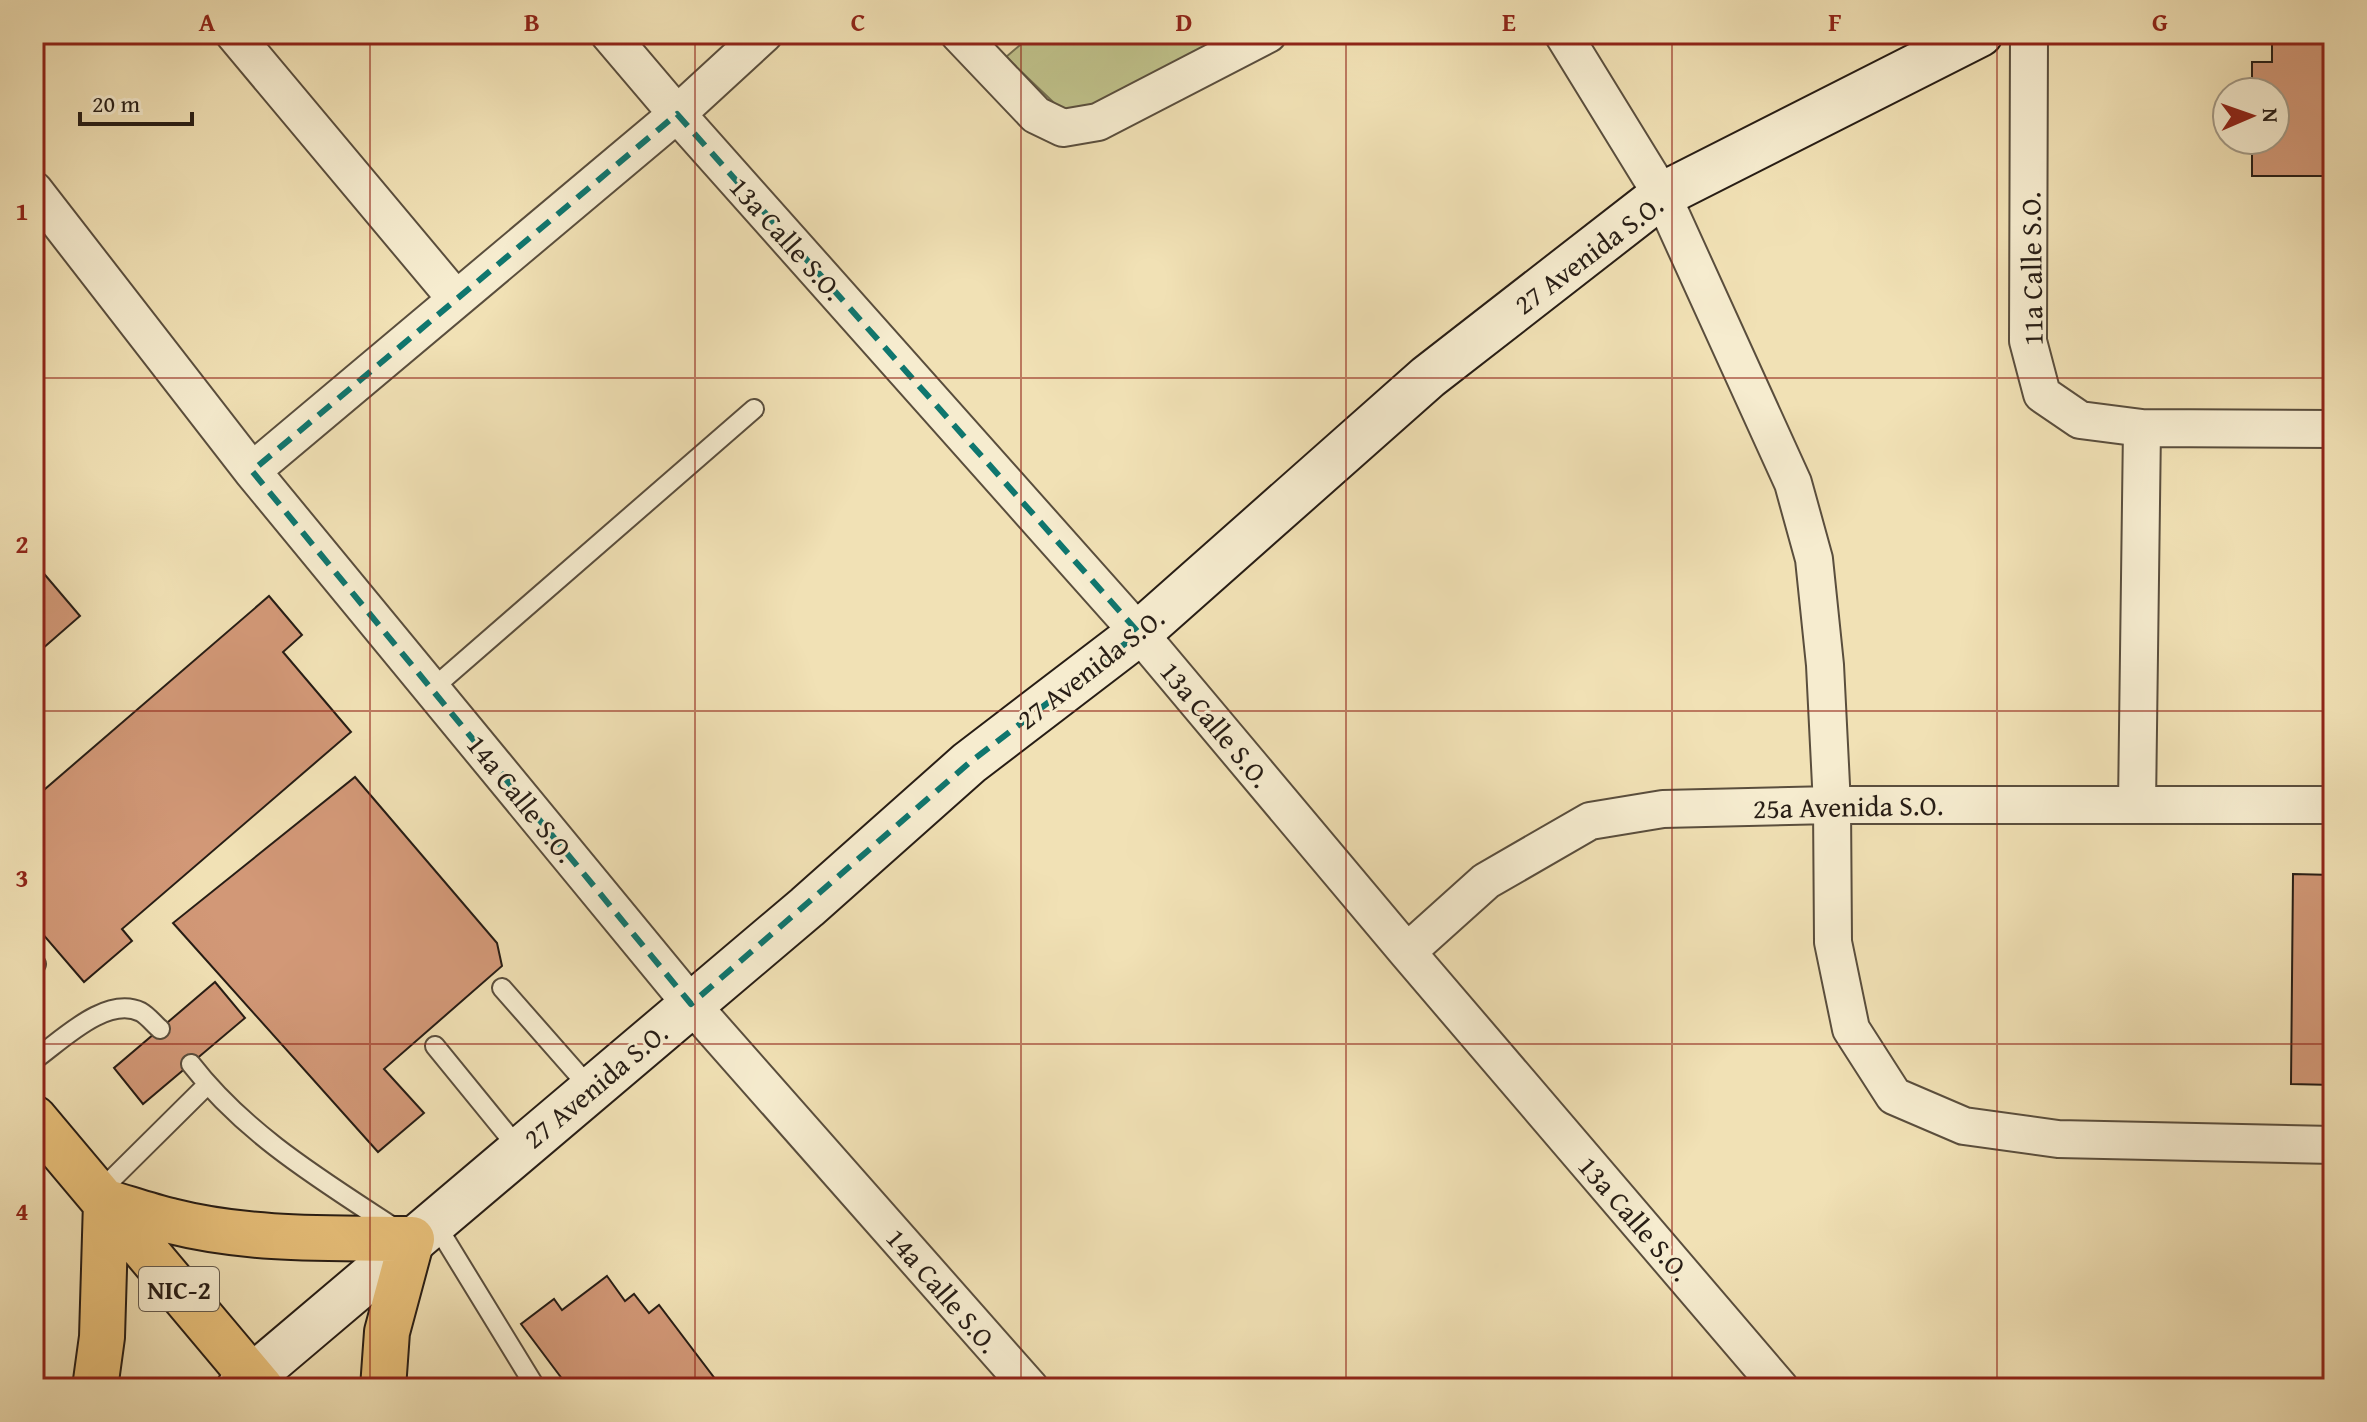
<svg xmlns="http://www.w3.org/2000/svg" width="2367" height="1422" font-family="'Gentium Book Plus',serif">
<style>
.green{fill:#bfc18a;stroke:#736f50;stroke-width:2}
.building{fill:#d29877;stroke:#271d15;stroke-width:2}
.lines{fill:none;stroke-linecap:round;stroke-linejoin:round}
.lane-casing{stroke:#5a4e3d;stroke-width:22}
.street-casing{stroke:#5a4e3d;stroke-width:40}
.secondary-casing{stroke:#271d15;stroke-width:48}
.highway-casing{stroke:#271d15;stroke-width:48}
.lane{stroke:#f6eccf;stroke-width:18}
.street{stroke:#f6eccf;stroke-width:36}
.secondary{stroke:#f6eccf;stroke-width:44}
.highway{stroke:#e8c07a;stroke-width:44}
.marked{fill:none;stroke:#0f766e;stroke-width:6;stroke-dasharray:16 10;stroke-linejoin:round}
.grid{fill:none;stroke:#8f2418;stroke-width:2;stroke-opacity:0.55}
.labels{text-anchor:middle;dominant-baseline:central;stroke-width:6;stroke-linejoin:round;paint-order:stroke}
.shield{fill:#f6eccf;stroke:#655b4d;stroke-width:2}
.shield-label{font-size:26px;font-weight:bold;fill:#271d15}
.street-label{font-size:28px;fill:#271d15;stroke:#f6eccf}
.neatline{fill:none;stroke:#8f2418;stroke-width:3}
.grid-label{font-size:26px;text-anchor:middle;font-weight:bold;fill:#8f2418}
</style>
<rect width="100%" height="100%" fill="#f1e1b5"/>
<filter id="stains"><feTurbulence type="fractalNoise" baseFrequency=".0025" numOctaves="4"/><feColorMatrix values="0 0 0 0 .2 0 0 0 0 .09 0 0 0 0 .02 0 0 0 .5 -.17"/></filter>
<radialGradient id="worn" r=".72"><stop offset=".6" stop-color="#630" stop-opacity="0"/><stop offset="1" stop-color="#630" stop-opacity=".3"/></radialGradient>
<path class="green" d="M1033 34H1242L1072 120 1006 57Z"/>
<path class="building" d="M2272 34H2333V99L2327 100V176H2252V140H2275V92H2252V62H2272Z
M34 562 80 616 34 656Z
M269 596 302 635 283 652 351 732 122 929 132 941 84 982 34 924V776L45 789Z
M355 777 497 943 502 966 384 1069 424 1113 378 1152 173 923Z
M2293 874 2333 875V1085L2291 1084Z
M215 982 245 1018 143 1104 114 1068Z
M607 1276 625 1301 634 1294 649 1313 659 1305 722 1388H569L521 1324 554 1299 562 1310Z"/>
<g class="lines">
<g class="lane-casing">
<path id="lane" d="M432 689 754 409
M34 961 36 964
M502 988 590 1088
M435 1046 519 1149
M34 1060C61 1041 106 995 141 1012 148 1016 154 1024 160 1029
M191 1064C246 1135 323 1181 396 1229
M98 1193 207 1085
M435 1223 536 1388"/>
</g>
<g class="street-casing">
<path id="street" d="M234 34 456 299
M609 34 677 114 1139 633 1407 952 1780 1388
M959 34 1036 115 1063 128 1098 122 1268 34
M1563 34 1662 195 1793 483 1814 559 1825 665 1832 805 1833 942 1851 1029 1894 1096 1964 1126 2058 1139 2333 1145
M2029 34 2028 341 2042 394 2080 420 2142 428 2333 429
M34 190 252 471 691 1004 1030 1388
M252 471 677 114 764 34
M2137 805 2142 428
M1407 952 1486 881 1590 821 1663 809 1832 805H2333"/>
</g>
<g class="secondary-casing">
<path id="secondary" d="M239 1388 807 907 969 763 1139 633 1428 377 1662 195 1980 34"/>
</g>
<g class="highway-casing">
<path id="highway" d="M34 1118 261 1388
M106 1202C127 1208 149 1216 171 1221 249 1241 332 1238 412 1239L387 1332 383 1388
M95 1388 102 1337 106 1202"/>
</g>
<use href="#lane" class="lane"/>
<use href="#street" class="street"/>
<use href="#secondary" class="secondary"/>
<use href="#highway" class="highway"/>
</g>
<path class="marked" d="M677 114 1139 633 969 763 691 1004 252 471Z"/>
<path class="grid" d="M370 34V1388M695 34V1388M1021 34V1388M1346 34V1388M1672 34V1388M1997 34V1388M34 378H2333M34 711H2333M34 1044H2333"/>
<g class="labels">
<rect class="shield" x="139" y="1267" width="80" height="44" rx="6"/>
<g class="shield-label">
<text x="179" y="1289">NIC-2</text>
</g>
<g class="street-label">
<text transform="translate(787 238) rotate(48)">13a Calle S.O.</text>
<text transform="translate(1588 254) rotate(-37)">27 Avenida S.O.</text>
<text transform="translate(2031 269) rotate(-91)">11a Calle S.O.</text>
<text transform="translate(1090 668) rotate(-38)">27 Avenida S.O.</text>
<text transform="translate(1216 724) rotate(50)">13a Calle S.O.</text>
<text transform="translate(522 798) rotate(51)">14a Calle S.O.</text>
<text transform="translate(1848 806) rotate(-1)">25a Avenida S.O.</text>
<text transform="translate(595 1085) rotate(-40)">27 Avenida S.O.</text>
<text transform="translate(1635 1218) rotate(49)">13a Calle S.O.</text>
<text transform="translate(943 1290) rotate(49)">14a Calle S.O.</text>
</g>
</g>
<rect width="2367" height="1422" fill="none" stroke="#f1e1b5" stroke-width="88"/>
<g transform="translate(2251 116) rotate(88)"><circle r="38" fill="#f6eccf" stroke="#a39985" stroke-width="2"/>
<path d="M0-6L14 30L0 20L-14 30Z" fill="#8f2418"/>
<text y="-12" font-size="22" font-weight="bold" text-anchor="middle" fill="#271d15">N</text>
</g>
<path d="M80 112v12h112v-12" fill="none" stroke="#271d15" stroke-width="4"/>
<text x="92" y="112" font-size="24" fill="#271d15" stroke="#f6eccf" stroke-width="6" paint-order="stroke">20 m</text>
<rect x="44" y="44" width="2279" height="1334" class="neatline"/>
<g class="grid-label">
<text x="207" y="31">A</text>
<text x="532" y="31">B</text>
<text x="858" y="31">C</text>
<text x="1184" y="31">D</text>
<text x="1509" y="31">E</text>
<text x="1835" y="31">F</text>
<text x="2160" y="31">G</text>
<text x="22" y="220">1</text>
<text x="22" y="553">2</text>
<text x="22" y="887">3</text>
<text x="22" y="1220">4</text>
</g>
<rect width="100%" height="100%" filter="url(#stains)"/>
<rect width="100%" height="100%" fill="url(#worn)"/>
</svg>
